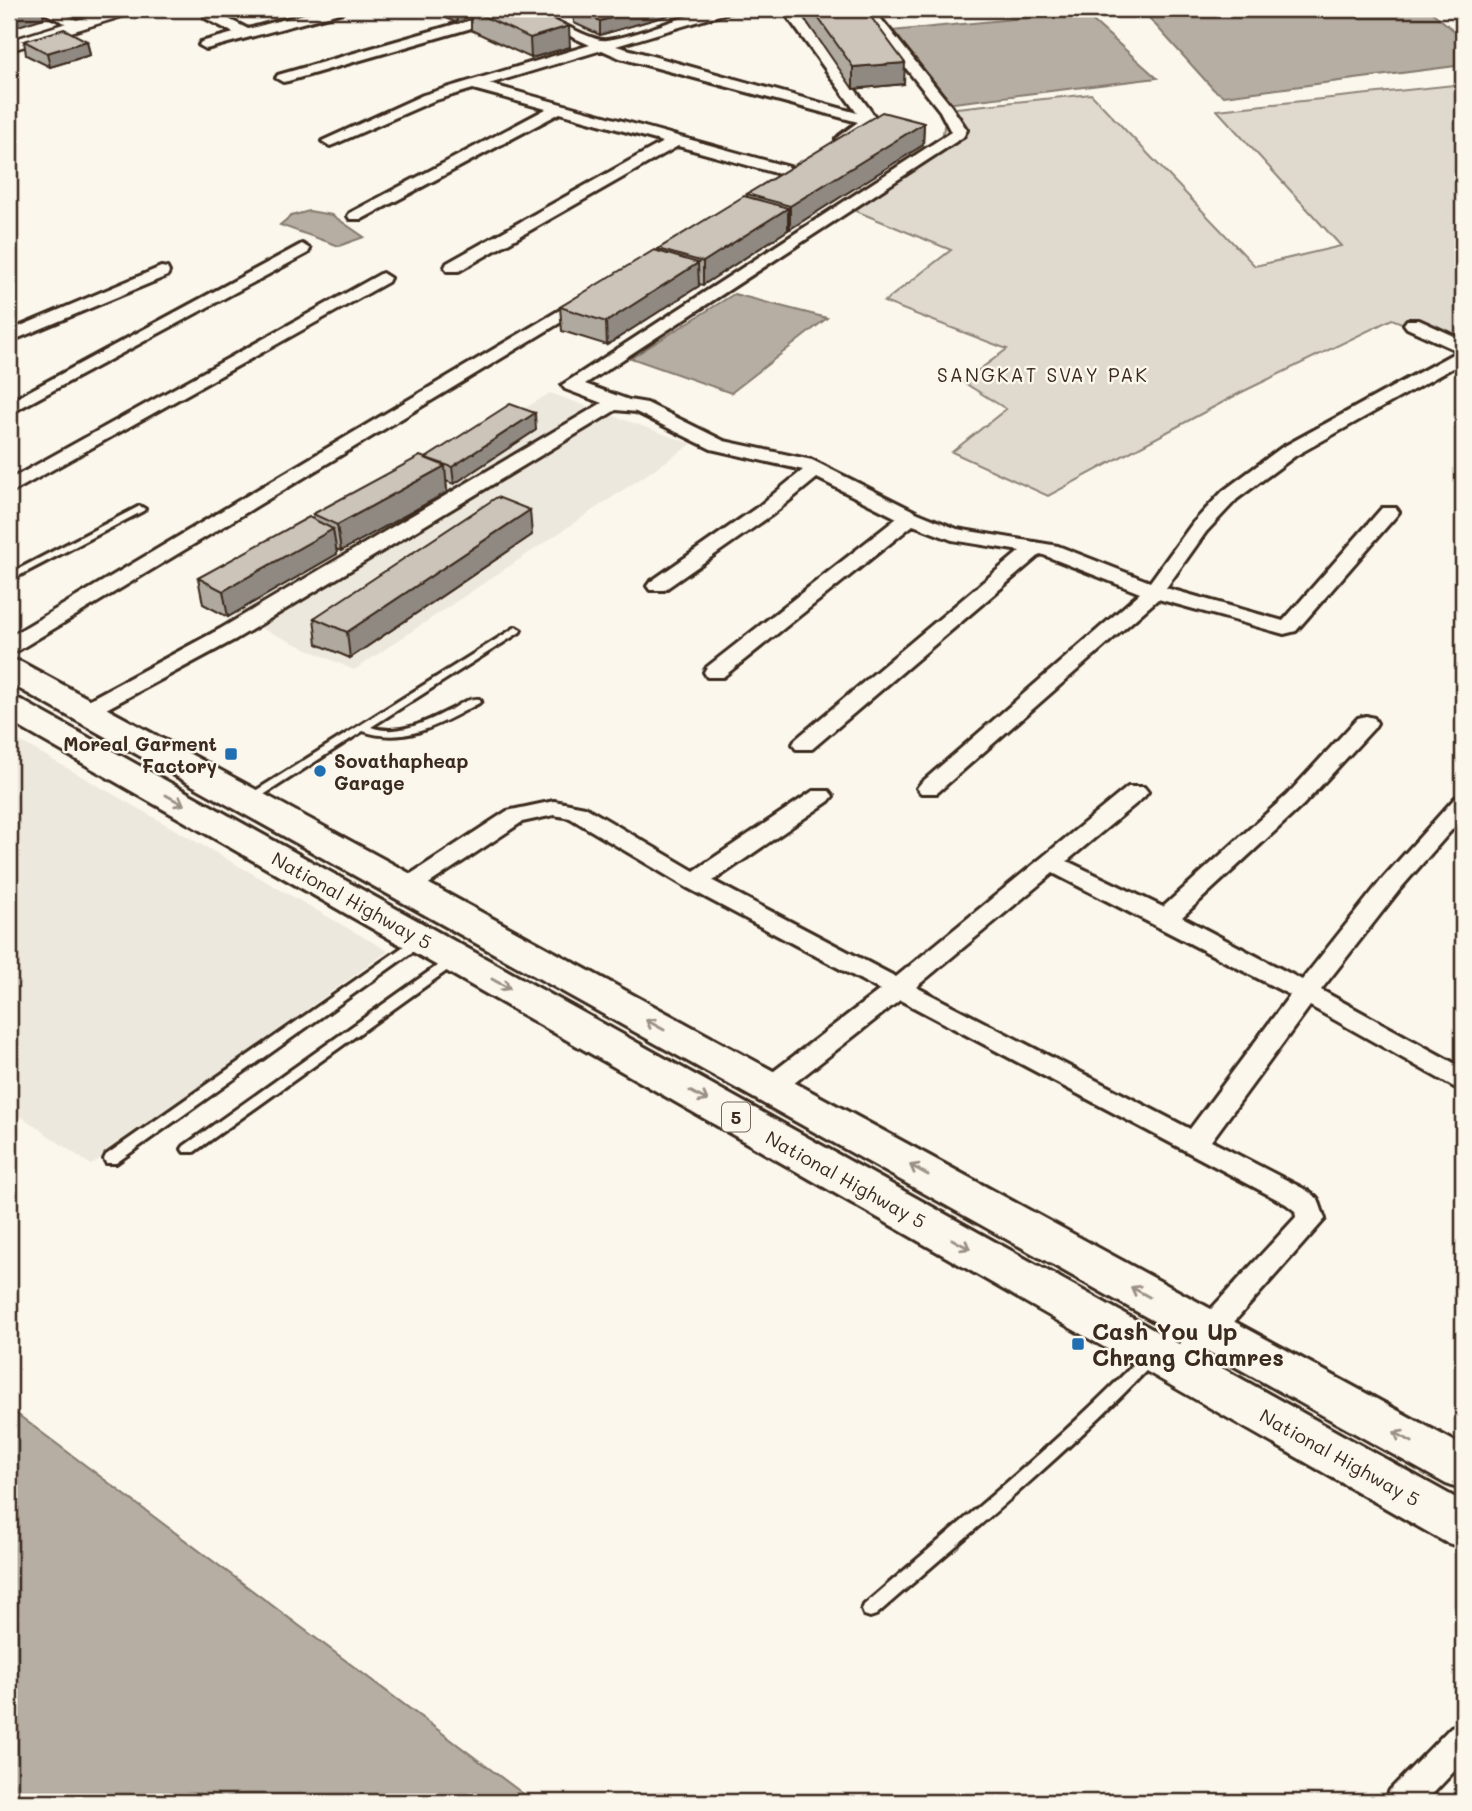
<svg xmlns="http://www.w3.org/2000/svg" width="1472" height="1811" font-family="Mali,sans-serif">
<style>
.built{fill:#ede8dd}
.green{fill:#dfd9ce;stroke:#8d8276;stroke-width:2}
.water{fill:#b6aea2;stroke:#85796d;stroke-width:2}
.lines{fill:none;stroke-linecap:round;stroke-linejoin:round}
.service-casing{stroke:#3b2a1e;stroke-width:6}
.minor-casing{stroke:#3b2a1e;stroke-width:6}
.tertiary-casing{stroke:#3b2a1e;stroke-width:5}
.trunk-casing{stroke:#3b2a1e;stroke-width:6}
.service{fill:#fbf7ec;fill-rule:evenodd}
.minor{fill:#fbf7ec;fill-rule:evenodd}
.tertiary{fill:#fbf7ec;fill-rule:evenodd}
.trunk{fill:#fbf7ec;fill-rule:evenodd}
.wall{fill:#afa99f;stroke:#3b2a1e;stroke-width:2}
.shaded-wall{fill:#8f8982;stroke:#3b2a1e;stroke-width:2}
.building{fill:#ccc4b9;stroke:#3b2a1e;stroke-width:2}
.oneway{stroke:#9b9085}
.poi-dot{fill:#1f6fb2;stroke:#fbf7ec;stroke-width:2.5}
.labels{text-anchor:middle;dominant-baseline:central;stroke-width:5;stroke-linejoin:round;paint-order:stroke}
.shield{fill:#fbf7ec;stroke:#75685c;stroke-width:2}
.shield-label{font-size:18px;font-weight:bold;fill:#3b2a1e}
.far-quarter-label{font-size:19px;letter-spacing:2px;fill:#3b2a1e;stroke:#fbf7ec}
.poi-label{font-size:19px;font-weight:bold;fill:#3b2a1e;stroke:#fbf7ec;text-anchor:end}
.street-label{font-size:19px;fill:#3b2a1e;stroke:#fbf7ec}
.near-poi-label{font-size:23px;font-weight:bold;fill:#3b2a1e;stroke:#fbf7ec;text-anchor:start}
</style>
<rect width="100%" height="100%" fill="#fbf7ec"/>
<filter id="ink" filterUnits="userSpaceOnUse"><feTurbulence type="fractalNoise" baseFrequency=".0143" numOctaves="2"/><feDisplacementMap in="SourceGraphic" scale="14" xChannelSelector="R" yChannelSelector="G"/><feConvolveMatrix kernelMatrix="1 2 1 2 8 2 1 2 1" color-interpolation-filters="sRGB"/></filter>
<g filter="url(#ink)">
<path class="built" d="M550 393 692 444 354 670 205 603Z
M9 735 388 951 91 1165 9 1108Z"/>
<path class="green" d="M1463 84V348L1392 319 1240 393 1048 496 952 452 1006 409 963 382 1007 349 884 302 951 250 851 209 940 151 947 109 1091 94 1255 266 1341 246 1217 110Z"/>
<path class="water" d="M1141 9H1428L1463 38V65L1224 96 1214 90Z
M1083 12 1157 78 946 104 891 31Z
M309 211 332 215 364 237 339 246 280 225 291 216Z
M734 294 827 318 731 393 631 358Z
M9 1408 534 1802H9Z"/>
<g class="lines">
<g class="service-casing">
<path id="service" d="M140 506 145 509 143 511 9 581V574Z
M516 627 521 630 520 632 371 727C400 737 428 721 454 708 462 703 470 698 479 699L481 701 479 703C442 723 406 746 363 731L251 803 247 804 241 800Z
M421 936 427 940 425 943 116 1163H106L104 1159 106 1155 417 937Z
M455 955 461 959 459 962 194 1152H184L182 1149 184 1146 451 956Z
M1183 1315 1188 1317 1190 1321 1188 1325C1095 1432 982 1522 876 1615L870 1617 864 1615 862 1610 864 1605C971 1512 1084 1423 1178 1317Z"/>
</g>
<g class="minor-casing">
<path id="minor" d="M36 9H54L85 24 78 28 73 27Z
M323 9H345L343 12 206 49 199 45 201 42 234 33 205 18V12H215L248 29Z
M511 9C543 7 588 43 607 40 650 34 688 9 732 9L730 12 616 46 857 113 782 9H796L878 121 849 142H839L836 139 839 136 858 122 620 58 602 50 489 84 800 170 802 173 794 178 678 146 459 271H447L445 267 447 263 663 142 560 113 362 219H350L348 216 350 213 546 109 473 89 433 101 335 144 330 146 322 141 423 95 590 45Z
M859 9H873L951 106 967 130 963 137 585 384 629 400 647 403 724 441 812 460 918 513 957 529 1058 546 1150 582 1192 524 1223 491 1281 448 1458 351 1407 328 1404 324 1407 320H1419L1463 340V362L1295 456 1237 499 1206 532 1166 588 1283 621 1382 508H1396L1399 512 1396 516 1296 631 1284 634 1158 599 937 793H921L917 788 921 783 1140 593 1041 554 812 749H796L793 744 796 739 1020 551 952 540 913 525 723 677H707L704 672 707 667 897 518 817 478 773 514 664 590H650L647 586 650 582 759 506 803 470 711 449 636 412 616 410 236 639 93 716H77L74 711 77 706 220 629 602 403 565 389 562 385 951 132 940 111Z
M501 11 508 15 506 18 288 81 283 82 276 78 278 75Z
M302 244 310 249 308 253 9 414V402Z
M161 267 167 268 169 272 167 276 9 342V331Z
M382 273 390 278 388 282 9 494V480Z
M590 292 596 293 599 297 596 301 17 651 9 652V637Z
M1366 716 1374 718 1377 723 1374 728 1303 805 1182 917 1302 980 1383 878 1455 798 1463 796V817L1400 889 1321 990 1463 1068V1089L1454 1087 1310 1006 1211 1141 1306 1190 1318 1199 1325 1219 1188 1374 1177 1378 1166 1374 1162 1366 1166 1358 1296 1217 1295 1211 1286 1204 900 1000 779 1095 770 1097 761 1095 757 1088 761 1081 880 990 686 887 570 818 554 815 522 822 415 893 406 896 397 893 394 888 397 883 507 811 554 801 585 807 694 871 813 791H829L833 796 829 801 713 881 896 977 1128 787H1144L1148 792 1144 797 1067 861 1163 907 1287 795 1358 718ZM1053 873 1290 995 1190 1129 916 987Z
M1463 1722V1762L1425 1802H1384L1390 1790 1451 1727Z"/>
</g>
<g class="tertiary-casing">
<path id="tertiary" d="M111 9H135L133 13 9 51V41Z"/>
</g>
<g class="trunk-casing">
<path id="trunk" d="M9 659 21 662 1463 1446V1490L1446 1484 9 683Z
M9 697 21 700 1463 1502V1548L1445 1542 9 721Z"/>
</g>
<use href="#service" class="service"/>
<use href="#minor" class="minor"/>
<use href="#tertiary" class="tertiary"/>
<use href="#trunk" class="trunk"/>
</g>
<path class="wall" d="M427 9H530L570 47 531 58 471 30V19L457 23Z
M573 9H690L600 35 574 23Z
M798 9H865L904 84 853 89Z
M24 41H87L90 55 50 67 26 55Z
M924 123 923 145 790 229H788V230L703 285 699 284V286L607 345 562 331 560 307 658 251V249L747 196V194Z
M536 430 454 484 446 481 447 492 341 551 336 549 337 554 228 617 203 604 198 578 314 520 313 514 426 458Z
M532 535 350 658 317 644 314 618Z"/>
<path class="shaded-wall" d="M26 9H42L44 18 9 29V14Z
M456 9H495L470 10 471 19 457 23Z
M643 9H690L600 35V21Z
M569 26 570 47 531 58 530 38Z
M87 41 90 55 50 67 47 53Z
M905 63 904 84 853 89V67Z
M924 123 923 145 790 229V206Z
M788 208V230L703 285V262Z
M698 263 699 286 607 345 606 322Z
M535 413 536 430 454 484 452 467Z
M445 466 447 492 341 551 337 525Z
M530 510 532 535 350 658 347 632Z
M333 529 337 554 228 617 223 591Z"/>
<path class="building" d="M9 9H26L9 14Z
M474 9H530L569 26 530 38 470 10Z
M573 9H643L600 21Z
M812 9H865L905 63 853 67Z
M64 29 87 41 47 53 24 41Z
M882 112 924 123 790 206 747 194Z
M744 196 788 208 703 262 658 249Z
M654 250 698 263 606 322 560 307Z
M510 404 535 413 452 467 426 458Z
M420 456 445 466 337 525 313 514Z
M497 497 530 510 347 632 314 618Z
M309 517 333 529 223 591 198 578Z"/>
<defs><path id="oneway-shaft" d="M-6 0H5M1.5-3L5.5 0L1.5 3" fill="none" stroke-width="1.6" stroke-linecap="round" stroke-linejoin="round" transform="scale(1.75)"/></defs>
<g class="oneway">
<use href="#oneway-shaft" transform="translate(175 800) rotate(29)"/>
<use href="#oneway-shaft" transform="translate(501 984) rotate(29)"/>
<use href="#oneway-shaft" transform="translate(655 1025) rotate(-151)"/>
<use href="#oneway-shaft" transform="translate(699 1096) rotate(29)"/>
<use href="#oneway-shaft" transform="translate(919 1170) rotate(-151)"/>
<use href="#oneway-shaft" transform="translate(961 1244) rotate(29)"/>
<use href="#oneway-shaft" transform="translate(1140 1292) rotate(-151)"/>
<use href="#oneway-shaft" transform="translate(1403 1437) rotate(-151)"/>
</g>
</g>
<g class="poi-dot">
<rect x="224" y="747" width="14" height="14" rx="3.5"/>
<circle cx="320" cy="771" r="7"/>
<rect x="1071" y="1337" width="14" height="14" rx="3.5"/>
</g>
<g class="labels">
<rect class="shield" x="722" y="1102.5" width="28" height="29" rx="5"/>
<g class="shield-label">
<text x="736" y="1117">5</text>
</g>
<g class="far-quarter-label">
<text x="1043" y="374">SANGKAT SVAY PAK</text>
</g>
<g class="poi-label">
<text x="217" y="743">Moreal Garment<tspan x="217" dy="22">Factory</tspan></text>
<text x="334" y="760" text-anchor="start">Sovathapheap<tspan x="334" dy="22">Garage</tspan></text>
</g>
<g class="street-label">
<text transform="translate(352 900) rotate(29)">National Highway 5</text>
<text transform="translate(846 1179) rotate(29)">National Highway 5</text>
<text transform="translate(1340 1457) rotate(29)">National Highway 5</text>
</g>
<g class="near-poi-label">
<text x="1092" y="1331">Cash You Up<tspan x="1092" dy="26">Chrang Chamres</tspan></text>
</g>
</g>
<rect width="1472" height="1811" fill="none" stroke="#fbf7ec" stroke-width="35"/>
<rect x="18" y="18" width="1437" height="1776" fill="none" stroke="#3b2a1e" stroke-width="2.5" filter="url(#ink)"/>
</svg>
